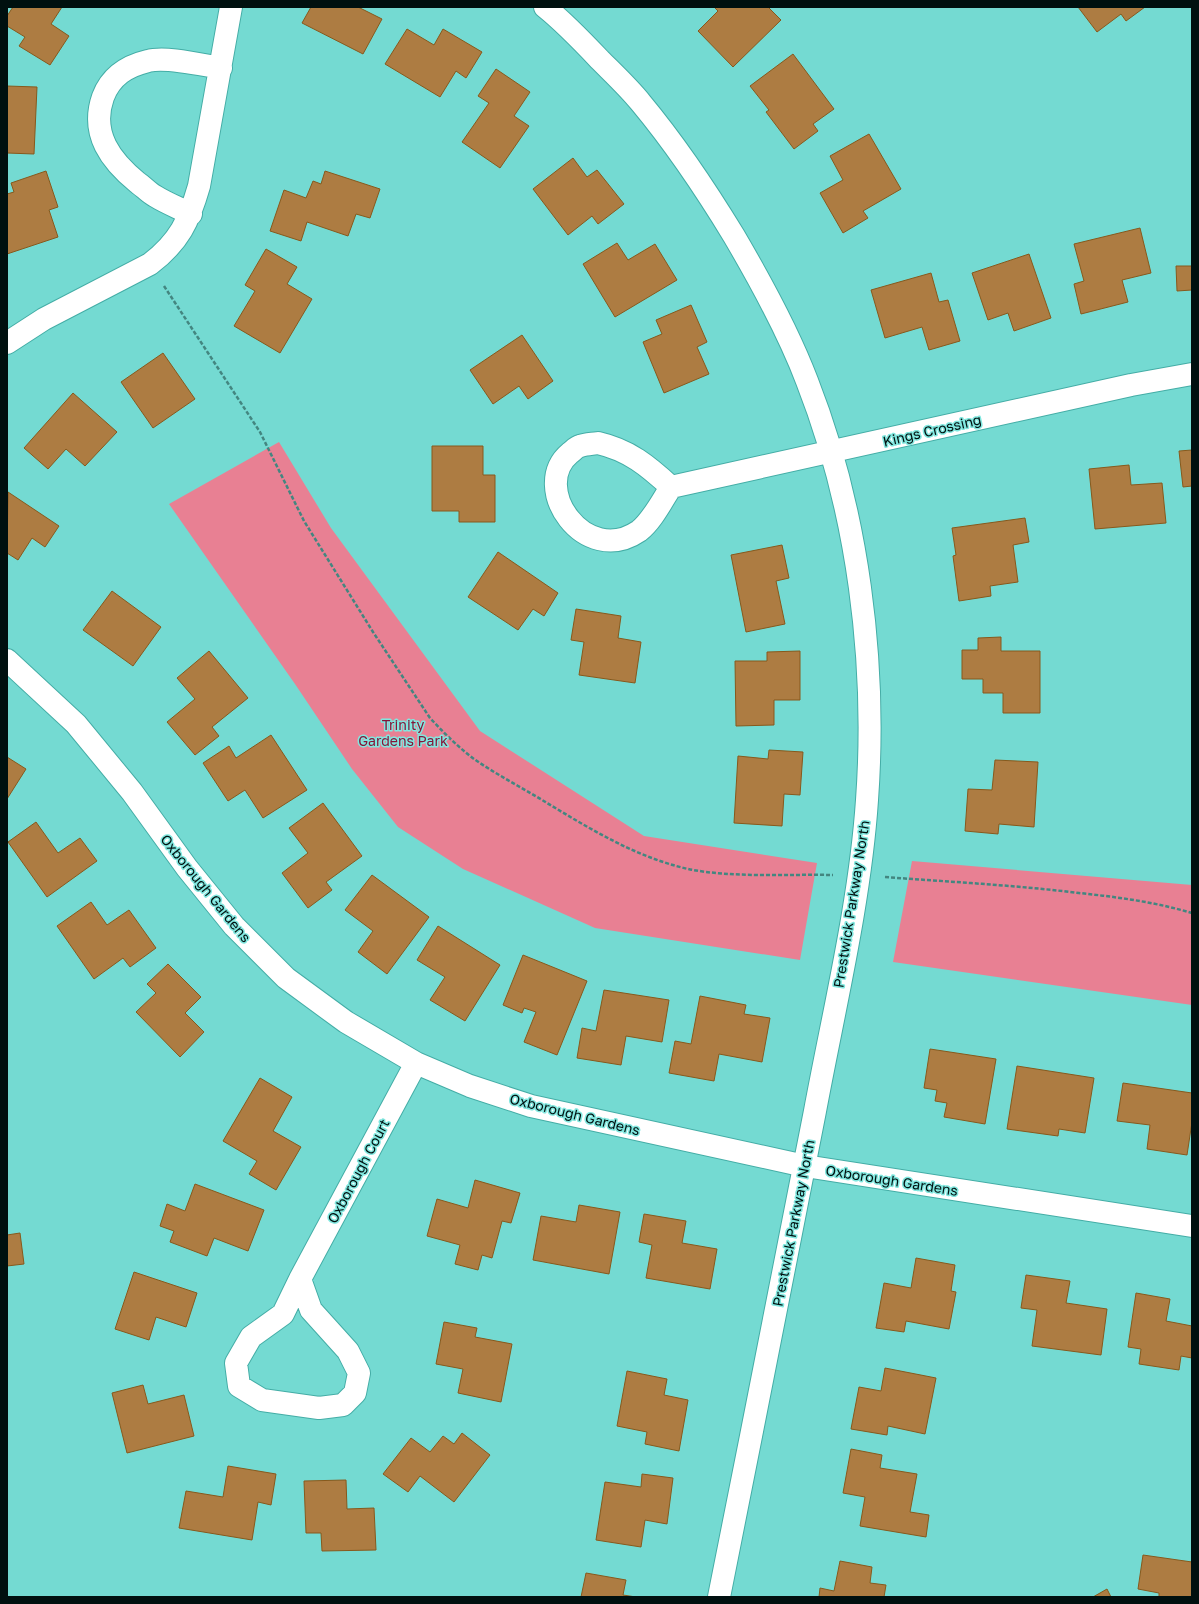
<svg xmlns="http://www.w3.org/2000/svg" width="1199" height="1604" font-family="'Golos Text',sans-serif">
<style>
.green{fill:#e88093}
.building{fill:#ad7c42;stroke:#87591c}
.lines{fill:none;stroke-linecap:round;stroke-linejoin:round}
.street-casing{stroke:#44ada6;stroke-width:24}
.secondary-casing{stroke:#44ada6;stroke-width:24}
.path{stroke:#438680;stroke-width:2.5;stroke-dasharray:4 2;stroke-linecap:butt}
.street{stroke:#fff;stroke-width:22}
.secondary{stroke:#fff;stroke-width:22}
.labels{text-anchor:middle;dominant-baseline:central;stroke-width:3;stroke-linejoin:round;paint-order:stroke}
.street-label{font-size:14px;fill:#00100f;stroke:#81e7df}
.park-label{font-size:14px;fill:#841538;stroke:#81e7df}
</style>
<rect width="100%" height="100%" fill="#74dad2"/>
<path class="green" d="M279 442 331 528 480 731 644 836 817 863 800 960 595 928 463 869 398 827 352 769 295 684 169 504Z
M912 861 1192 885V1005L893 962Z"/>
<path class="building" d="M13 7H62L51 24 69 36 50 65 19 46 25 37 7 26V16Z
M311 7H358L382 19 363 54 302 23Z
M714 7H768L781 20 733 67 698 31 718 11Z
M1078 7H1145L1126 21 1121 14 1097 32Z
M407 29 434 45 443 29 482 52 466 78 456 71 440 97 385 64Z
M793 54 834 109 813 124 818 131 794 149 766 112 769 110 750 86Z
M496 69 530 92 514 116 529 126 500 168 462 142 489 103 478 96Z
M7 86 37 87 34 154 7 153Z
M869 134 901 189 863 211 868 218 843 233 820 193 843 180 830 156Z
M573 158 587 177 597 170 624 204 598 224 592 216 568 235 533 189Z
M46 171 58 207 49 210 58 237 7 254V194L14 192 11 183Z
M325 171 380 189 370 218 356 214 348 236 307 222 301 241 270 231 284 190 306 198 313 181 321 184Z
M1140 228 1151 273 1122 280 1128 302 1081 314 1074 284 1084 281 1074 244Z
M617 243 628 260 655 244 677 280 615 317 583 264Z
M266 249 297 267 287 284 312 299 280 353 234 326 255 291 245 285Z
M1029 254 1051 318 1014 331 1008 313 988 320 972 273Z
M1176 266H1192V290L1177 291Z
M931 273 939 302 948 300 960 341 929 350 922 327 885 338 871 290Z
M691 305 707 342 697 347 709 374 664 393 643 342 662 334 656 320Z
M522 335 553 381 528 399 519 386 493 404 470 370Z
M163 353 195 399 153 428 121 382Z
M73 393 117 432 85 466 66 449 48 469 24 448Z
M432 446H483V475H495V522H459V511H432Z
M1192 450V486L1183 487 1179 451Z
M1129 465 1131 485 1162 483 1166 523 1095 529 1089 469Z
M8 492 59 526 45 547 32 538 18 560 7 553Z
M1025 518 1029 542 1013 545 1018 582 990 586 991 596 959 601 953 556 956 555 952 528Z
M782 545 789 578 776 581 785 624 746 632 731 555Z
M498 552 558 593 544 616 533 609 518 630 468 597Z
M112 591 161 627 133 666 83 630Z
M576 609 621 616 618 638 641 642 635 683 579 675 584 642 571 640Z
M1001 637V651H1040V713H1003V693H983V679H962V650H978V638Z
M209 651 248 698 212 727 219 736 195 755 167 722 195 699 177 678Z
M800 651V700H774V725L736 726 735 661H767V652Z
M271 735 307 790 263 818 245 790 228 801 203 763 229 746 236 758Z
M769 750 803 752 800 795 784 794 782 826 734 823 738 756 768 759Z
M7 757 26 769 7 799Z
M995 760 1038 762 1034 827 999 824 998 834 965 831 968 789 992 790Z
M323 803 362 856 326 882 332 890 308 908 282 873 308 853 289 828Z
M36 822 58 853 80 838 97 861 47 897 8 842Z
M372 875 429 917 387 974 358 952 373 931 345 910Z
M91 902 107 925 129 910 156 948 130 967 123 958 94 979 57 926Z
M438 926 500 965 465 1021 430 1000 445 977 417 960Z
M523 955 587 981 557 1055 524 1042 536 1012 524 1008 522 1013 503 1005Z
M168 964 201 997 185 1013 204 1032 180 1057 136 1012 156 993 147 984Z
M604 990 669 1000 662 1042 626 1036 621 1065 577 1058 582 1028 596 1031Z
M700 996 746 1005 744 1014 770 1018 762 1062 719 1054 714 1081 669 1073 675 1041 691 1044Z
M930 1049 996 1059 985 1124 944 1117 947 1103 935 1101 937 1090 924 1088Z
M1017 1066 1094 1078 1085 1133 1059 1129 1058 1136 1007 1129Z
M260 1078 292 1097 273 1131 301 1147 276 1190 249 1174 257 1161 223 1141Z
M1123 1083 1192 1093V1122L1187 1155 1147 1149 1150 1125 1117 1121Z
M475 1180 520 1193 511 1223 502 1221 492 1258 482 1255 478 1270 455 1264 460 1245 427 1236 437 1199 468 1208Z
M195 1184 264 1210 248 1251 214 1238 207 1256 170 1242 174 1231 160 1226 167 1204 185 1211Z
M579 1205 620 1212 609 1274 533 1260 541 1216 576 1222Z
M644 1214 686 1221 682 1243 717 1249 710 1289 646 1278 652 1245 639 1242Z
M20 1233 24 1264 7 1266V1235Z
M916 1258 955 1265 951 1291 956 1292 949 1329 906 1321 904 1332 876 1328 884 1283 911 1288Z
M134 1272 197 1293 186 1327 156 1317 149 1340 115 1329Z
M1026 1275 1070 1281 1066 1303 1107 1309 1101 1355 1032 1346 1037 1310 1021 1308Z
M1136 1293 1170 1299 1166 1321 1192 1326V1358L1181 1356 1179 1370 1139 1364 1141 1349 1128 1347Z
M444 1322 477 1328 475 1337 512 1344 501 1402 458 1393 463 1369 436 1364Z
M885 1368 936 1378 925 1434 888 1426 887 1435 851 1429 859 1387 881 1391Z
M627 1371 667 1379 664 1395 688 1400 679 1451 645 1444 647 1432 617 1426Z
M143 1385 148 1404 184 1395 194 1436 127 1453 112 1393Z
M462 1433 490 1455 454 1502 420 1476 408 1492 383 1474 411 1438 430 1452 443 1436 454 1444Z
M851 1449 882 1455 880 1468 917 1474 910 1512 929 1515 926 1537 860 1526 865 1497 843 1493Z
M228 1466 276 1474 271 1505 258 1502 252 1540 179 1528 186 1491 223 1497Z
M642 1474 673 1478 667 1524 645 1520 641 1547 596 1540 605 1482 641 1487Z
M346 1480 347 1509 374 1508 376 1550 322 1551 321 1533H306L304 1481Z
M1143 1555 1192 1562V1597H1159V1593L1138 1589Z
M840 1561 872 1567 870 1583 886 1585 884 1597H819L820 1588 834 1591Z
M586 1573 626 1580 623 1595 636 1597H581Z
M1107 1589 1111 1597H1093Z"/>
<g class="lines">
<g class="street-casing">
<path id="street" d="M191 214C179 208 166 203 155 196 149 193 144 187 138 183 111 161 90 134 103 97 111 76 127 66 148 61 166 56 202 65 221 68
M7 343 44 319 150 264C179 242 189 221 199 186L231 7
M598 443C629 450 648 466 671 487 662 501 652 521 639 531 585 568 529 487 570 453 573 451 576 447 580 446 586 444 592 444 598 443Z
M671 487 1131 385 1192 374
M7 660 76 724 132 792 187 868 234 926 286 978 346 1022 416 1063 470 1086 531 1106 805 1166 1192 1226
M300 1279 311 1310 348 1351 359 1373 355 1393 343 1405 319 1408 262 1400 239 1386 236 1363 251 1337 283 1314 300 1279 416 1063"/>
</g>
<g class="secondary-casing">
<path id="secondary" d="M545 7C565 23 582 41 600 60 614 74 629 88 641 103 676 145 706 190 734 236 761 282 788 331 807 381 858 511 877 661 867 800 860 903 834 1009 815 1111 784 1273 751 1435 719 1597"/>
</g>
<path class="path" d="M164 286 260 432 304 521 373 632 430 718C444 733 458 747 474 759 497 775 523 788 547 803 592 830 636 857 688 869 732 878 788 874 833 875
M885 877C950 882 1014 885 1079 893 1117 897 1155 902 1192 913"/>
<use href="#street" class="street"/>
<use href="#secondary" class="secondary"/>
</g>
<g class="labels">
<g class="street-label">
<text transform="translate(932 430) rotate(-13)">Kings Crossing</text>
<text transform="translate(206 888) rotate(51)">Oxborough Gardens</text>
<text transform="translate(851 904) rotate(-81)">Prestwick Parkway North</text>
<text transform="translate(575 1114) rotate(14)">Oxborough Gardens</text>
<text transform="translate(358 1171) rotate(-62)">Oxborough Court</text>
<text transform="translate(892 1180) rotate(9)">Oxborough Gardens</text>
<text transform="translate(793 1223) rotate(-79)">Prestwick Parkway North</text>
</g>
<g class="park-label">
<text x="403" y="724">Trinity<tspan x="403" dy="16">Gardens Park</tspan></text>
</g>
</g>
<rect width="1199" height="1604" fill="none" stroke="#00100f" stroke-width="16"/>
</svg>
